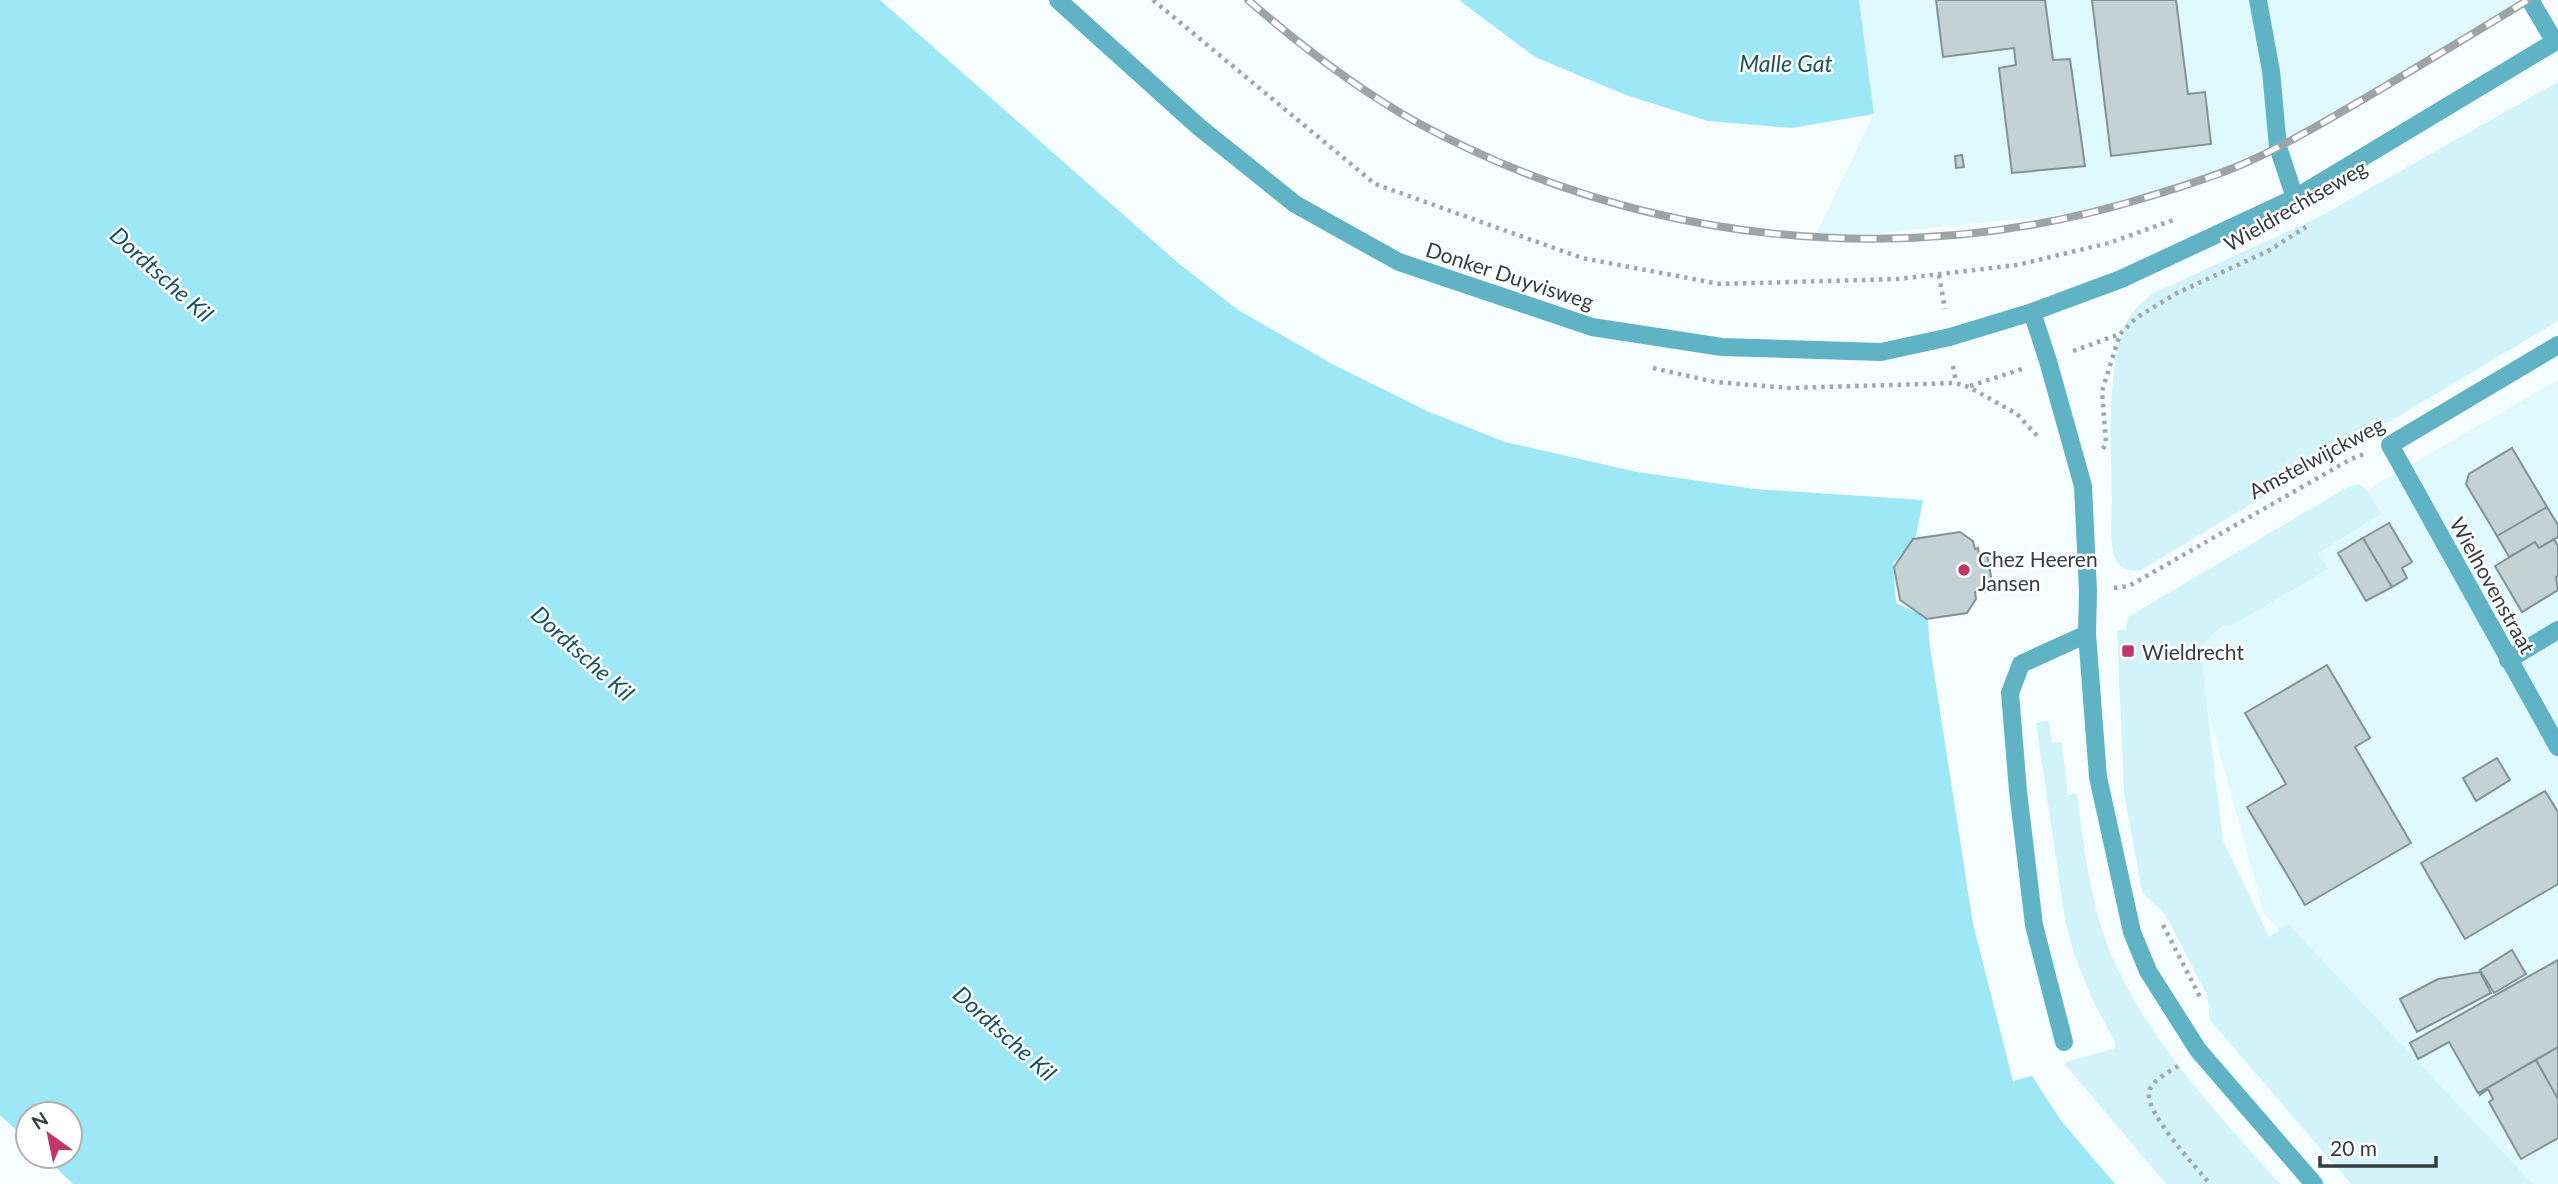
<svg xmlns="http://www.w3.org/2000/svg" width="2558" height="1184" font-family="Lato,sans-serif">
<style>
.built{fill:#dff9ff}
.green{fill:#d3f3fa}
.water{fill:#9de7f7}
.building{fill:#c2d2d5;stroke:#839295;stroke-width:2}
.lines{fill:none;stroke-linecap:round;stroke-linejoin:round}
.path{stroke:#a1a8a9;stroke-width:4.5;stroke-dasharray:3.5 5;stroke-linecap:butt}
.minor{stroke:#60b3c4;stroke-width:18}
.rail-casing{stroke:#9da4a5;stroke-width:8}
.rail{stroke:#fff;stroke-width:5;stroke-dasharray:16;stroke-linecap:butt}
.poi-dot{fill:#c2366a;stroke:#fff;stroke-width:2.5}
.labels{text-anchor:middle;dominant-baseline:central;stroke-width:5;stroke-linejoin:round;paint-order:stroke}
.street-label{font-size:21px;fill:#363d3e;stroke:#fff}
.poi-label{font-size:21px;fill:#363d3e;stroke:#fff;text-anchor:start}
.water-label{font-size:23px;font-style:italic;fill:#175460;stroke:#fff}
</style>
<rect width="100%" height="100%" fill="#f6fdfe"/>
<path class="built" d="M1859 0H2528L2369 95 2213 174 2103 210 1813 240 1874 114Z
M2558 380V1184H2503L2264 913 2189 642 2377 484Z"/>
<path class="green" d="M2558 82V321L2141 570C2131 572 2119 569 2115 558 2109 544 2112 515 2112 499 2111 446 2107 391 2120 339 2126 317 2136 306 2154 293L2321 216Z
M2359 484 2367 490 2381 514 2318 553 2328 569 2231 626 2223 625 2200 646 2223 840 2269 937 2288 924 2533 1184H2351L2210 1020 2207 995 2165 914 2142 892 2124 792 2117 630H2126L2128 617 2346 488Z
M2049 721 2052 743 2062 742 2068 795 2077 794C2084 844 2089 894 2106 941 2138 1030 2218 1114 2280 1184H2166L2064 1063 2115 1048V1042L2093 1001 2074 954 2065 919 2036 723Z"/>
<path class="water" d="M0 0H880L1177 262 1238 310 1334 365 1427 411 1505 442 1637 472 1755 489 1923 500 1916 536 1893 564 1896 603 1928 618 1929 640 1973 924 2013 1081 2032 1076 2062 1122 2115 1184H73L44 1156H70V1114H28V1141L0 1115Z
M1459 0H1859L1874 114 1792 128 1708 121 1626 95 1535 57Z"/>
<path class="building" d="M1936 0H2045L2053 60 2070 59 2085 166 2012 173 1999 68 2016 65 2014 48 1943 57Z
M2092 0H2176L2188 94 2205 92 2211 144 2111 156Z
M1962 155 1964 167 1956 168 1955 156Z
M2512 448 2547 507 2497 536 2466 484 2469 474Z
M2547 507 2558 525V537L2539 548 2535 542 2509 557 2497 536Z
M2389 523 2412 562 2402 568 2407 578 2392 587 2363 538Z
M1960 532 1973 541 1975 549 1978 548 1979 555 1987 554 1992 582 1984 583 1986 591 1975 592 1976 599 1967 613 1927 619 1900 600 1894 567 1913 539Z
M2363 538 2392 587 2366 601 2338 553Z
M2554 539 2558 546V576L2556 577 2558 590 2522 612 2495 566 2535 542 2539 548Z
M2327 665 2370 738 2355 747 2411 843 2305 905 2247 807 2286 784 2245 713Z
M2497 758 2510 780 2476 801 2463 778Z
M2545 791 2558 812V884L2465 939 2421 863Z
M2512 950 2526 974 2494 993 2480 970Z
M2558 960V1047L2478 1093 2449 1042 2418 1059 2410 1043Z
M2480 972 2491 993 2417 1032 2400 999 2438 979Z
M2558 1047V1099L2536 1060Z
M2536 1060 2558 1099V1138L2521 1159 2489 1102 2493 1099 2488 1089 2480 1095 2479 1093Z"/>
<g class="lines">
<path class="path" d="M1153 0 1375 184 1582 258 1720 284 1898 279 2017 265 2109 243 2176 219
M1939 275 1945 309
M2073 351 2120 334
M1953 366 1956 383
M1653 368 1715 382 1790 388 1956 383 1969 387 2017 414 2040 439
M1970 386 2022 369
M2103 449 2106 443 2102 391 2120 334 2136 318 2177 293 2268 251 2306 227
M2114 588 2129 586 2351 459 2364 454
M2163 925 2200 997
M2178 1066C2169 1072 2151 1081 2149 1092 2145 1113 2196 1167 2210 1184"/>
<path class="minor" d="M1058 0 1199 127 1295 204 1399 262 1592 327 1722 347 1881 352 1950 337 2032 312 2121 279 2295 198 2558 40
M2258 0 2271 71 2278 147 2295 198
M2530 0 2555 42
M2032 312 2048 361 2083 486 2088 591 2087 634 2098 777 2132 932 2148 971 2198 1050 2314 1184
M2558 345 2390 445 2558 747
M2508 660 2558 630
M2064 1042 2034 925 2018 791 2010 693 2021 664 2087 634"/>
<g class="rail-casing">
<path id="rail" d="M1248 0C1301 46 1357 89 1418 123 1641 244 1901 272 2144 198 2177 188 2211 178 2243 164 2292 142 2338 114 2384 87 2432 58 2481 29 2528 0"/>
</g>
<use href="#rail" class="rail"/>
</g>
<g class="poi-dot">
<circle cx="1964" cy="570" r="7"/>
<rect x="2121" y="644" width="14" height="14" rx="3.5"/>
</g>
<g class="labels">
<g class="street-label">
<text transform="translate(2295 205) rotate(-30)">Wieldrechtseweg</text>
<text transform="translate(1510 275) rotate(18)">Donker Duyvisweg</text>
<text transform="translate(2316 457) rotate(-28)">Amstelwijckweg</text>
<text transform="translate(2493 585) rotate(61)">Wielhovenstraat</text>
</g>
<g class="poi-label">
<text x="1978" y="558">Chez Heeren<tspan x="1978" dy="24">Jansen</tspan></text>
<text x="2142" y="651">Wieldrecht</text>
</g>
<g class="water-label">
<text x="1786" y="63">Malle Gat</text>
<text transform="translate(162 274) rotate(42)">Dordtsche Kil</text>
<text transform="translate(583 653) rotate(42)">Dordtsche Kil</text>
<text transform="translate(1005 1033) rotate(42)">Dordtsche Kil</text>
</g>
</g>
<g transform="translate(49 1135) rotate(327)"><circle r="33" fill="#ffffff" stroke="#afb1b2" stroke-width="2"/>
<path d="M0-5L12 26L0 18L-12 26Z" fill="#c2366a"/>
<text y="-10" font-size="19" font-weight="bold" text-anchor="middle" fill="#363d3e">N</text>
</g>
<path d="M2320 1156v10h116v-10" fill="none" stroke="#363d3e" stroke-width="3.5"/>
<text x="2330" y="1156" font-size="21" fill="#363d3e" stroke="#ffffff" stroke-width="5" paint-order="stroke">20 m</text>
</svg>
